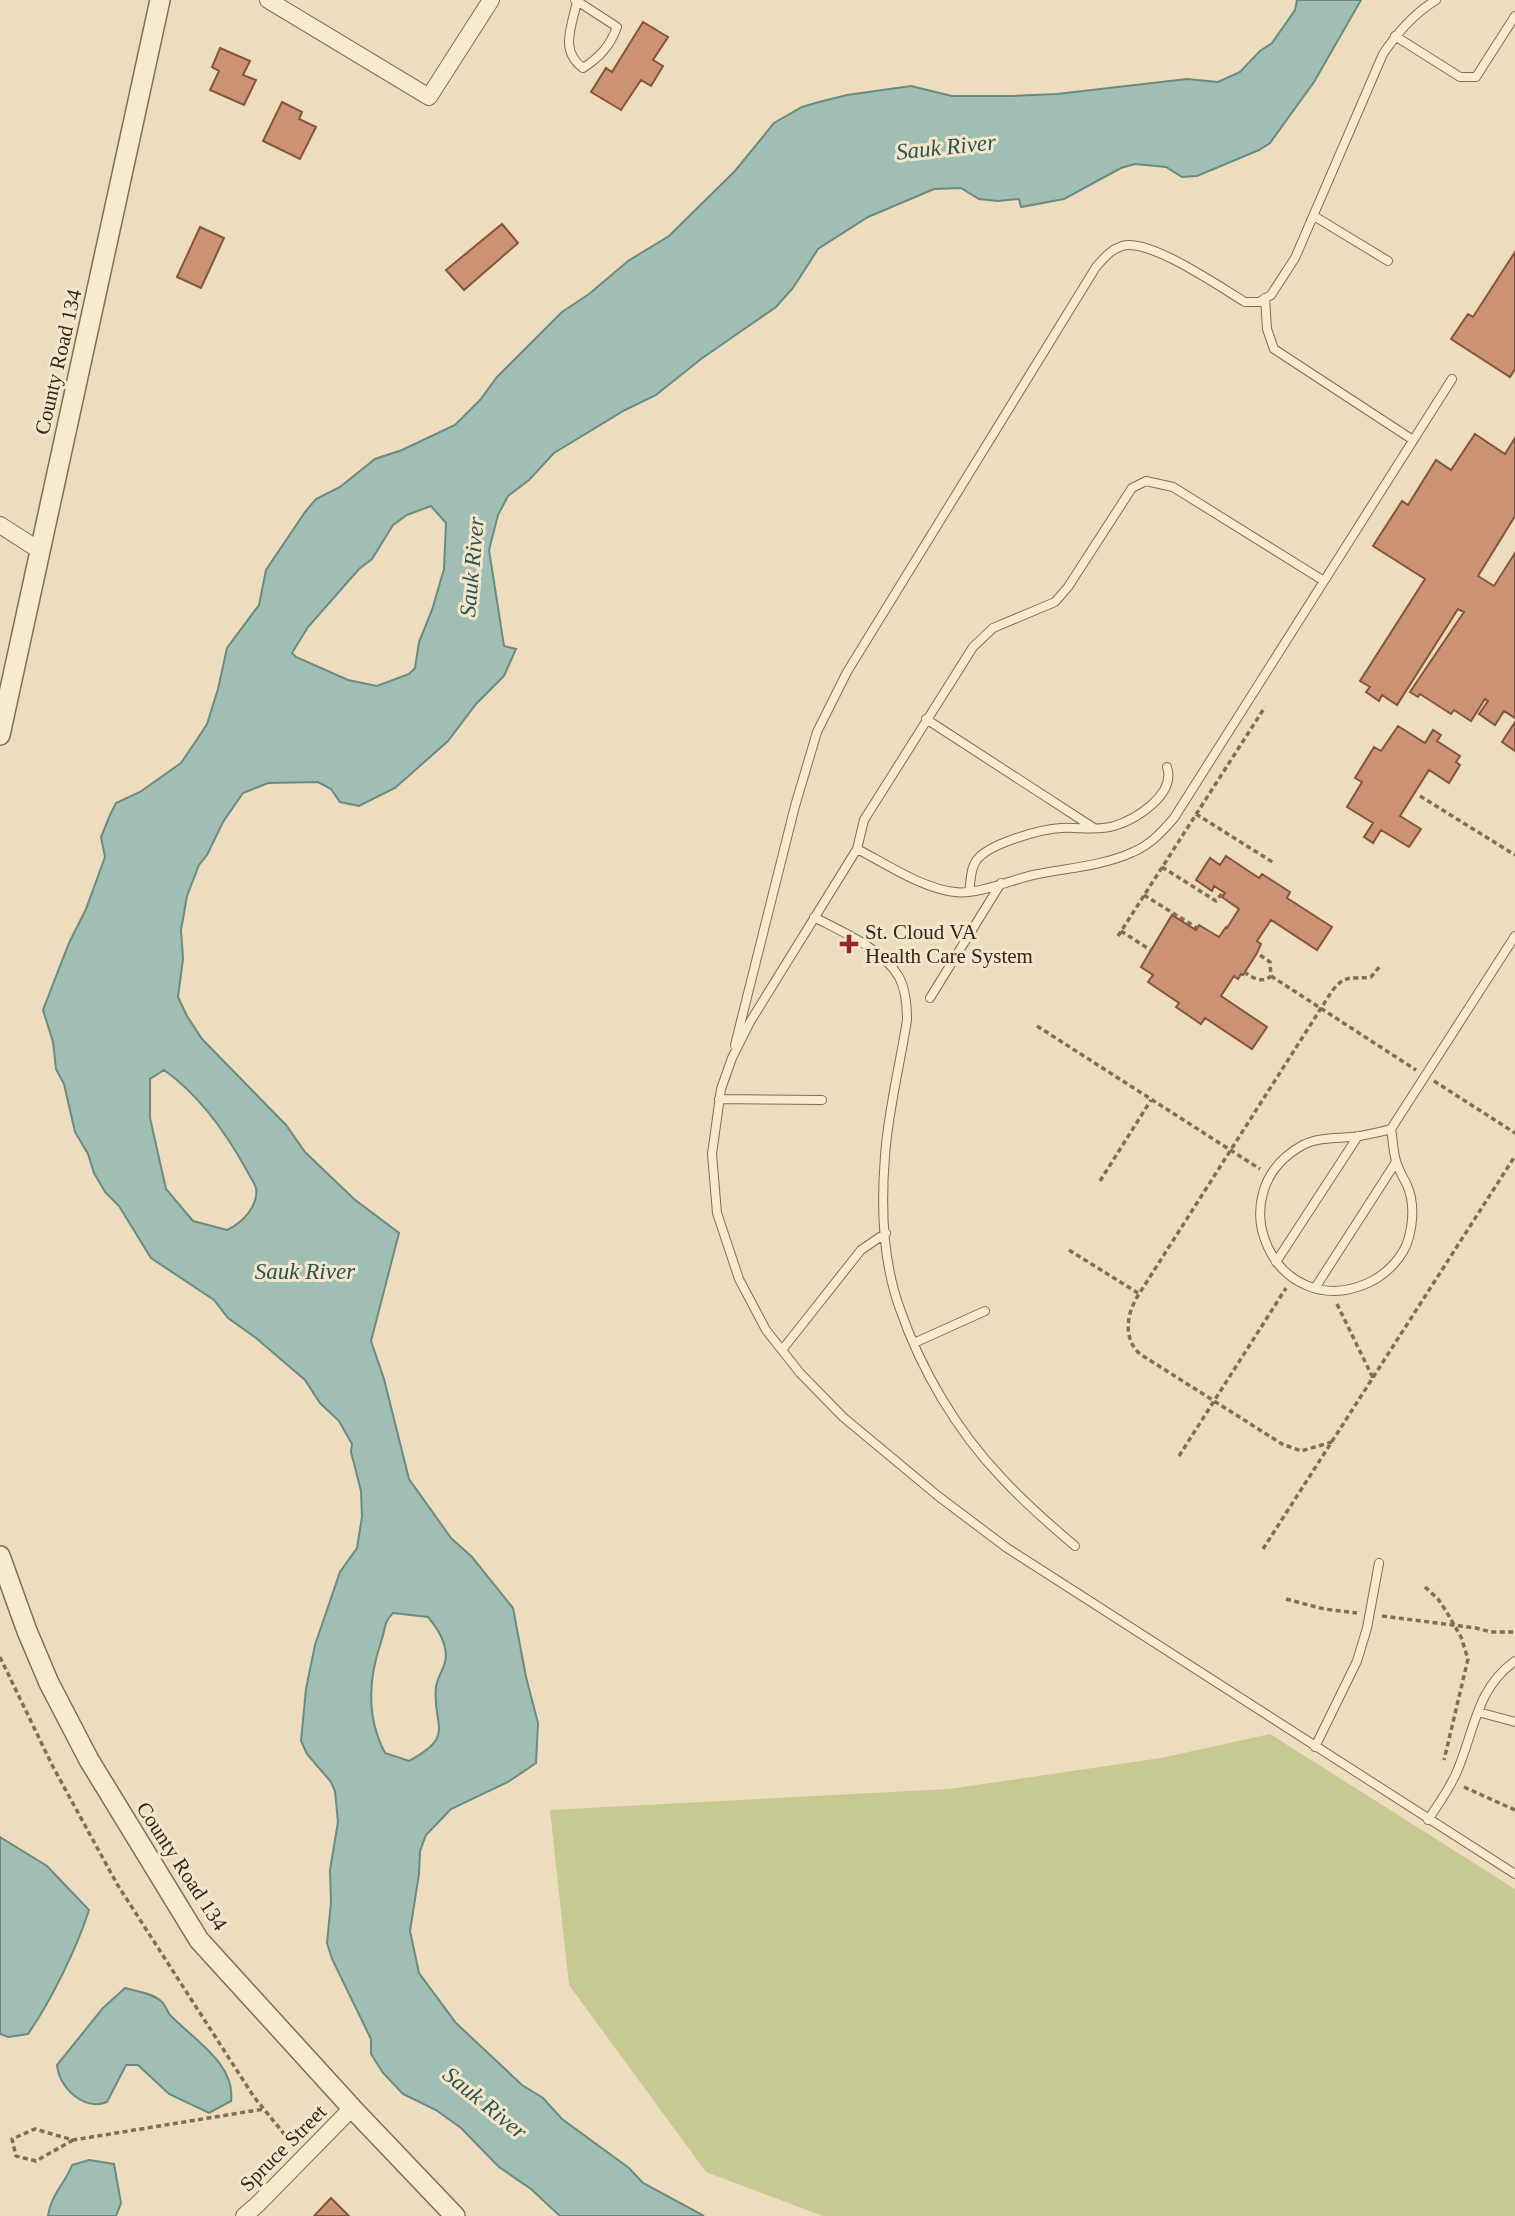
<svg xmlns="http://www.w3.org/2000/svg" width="1515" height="2216" font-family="Georgia,serif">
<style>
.green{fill:#c6ca91}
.water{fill:#a0beb4;stroke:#698b80;stroke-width:2;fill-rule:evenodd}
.building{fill:#cb9273;stroke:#83553d;stroke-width:2}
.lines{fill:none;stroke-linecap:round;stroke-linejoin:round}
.service-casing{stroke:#846c56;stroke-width:10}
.minor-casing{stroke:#846c56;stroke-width:18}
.tertiary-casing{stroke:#846c56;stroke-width:22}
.path{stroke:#846c56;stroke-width:3.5;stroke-dasharray:5 3.5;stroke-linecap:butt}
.service{stroke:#f8eacf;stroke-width:8}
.minor{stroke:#f8eacf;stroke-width:16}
.tertiary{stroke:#f8eacf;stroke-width:19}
.poi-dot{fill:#92282e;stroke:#f4e6cc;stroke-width:2.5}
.labels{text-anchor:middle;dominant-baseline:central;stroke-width:6;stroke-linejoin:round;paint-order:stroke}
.street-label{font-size:21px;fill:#33251b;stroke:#f4e6cc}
.poi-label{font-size:21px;fill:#33251b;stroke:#f4e6cc;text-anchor:start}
.water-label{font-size:23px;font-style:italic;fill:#2a534e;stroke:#f4e6cc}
</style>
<rect width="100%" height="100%" fill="#eddcbd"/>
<path class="green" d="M1270 1734 1515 1889V2216H823L706 2172 569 1985 550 1810 949 1789 1161 1758Z"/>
<path class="water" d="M1297 0H1361L1314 82 1270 143 1259 150 1197 176 1182 177 1166 167 1135 164 1121 168 1064 199 1021 207 1019 199 998 201 979 199 961 188 934 189 868 217 818 249 793 288 776 307 701 359 656 395 625 410 554 453 529 480 508 496 498 515 489 550 504 646 516 649 504 676 476 704 448 741 395 788 359 806 340 802 331 789 318 782 268 783 243 793 223 822 207 855 199 865 187 896 181 930 183 959 178 997 187 1016 202 1039 286 1125 305 1152 354 1199 399 1233 371 1341 384 1379 409 1479 451 1538 472 1557 513 1608 526 1677 538 1723 536 1763 508 1782 451 1809 426 1835 420 1851 419 1874 410 1931 419 1973 456 2023 522 2085 543 2098 562 2119 629 2168 643 2183 704 2216H560L531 2189 499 2167 461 2128 436 2110 403 2094 383 2073 371 2054V2039L332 1959 327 1943 331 1902 330 1870 338 1822 335 1791 331 1782 307 1754 301 1741 306 1689 315 1645 340 1572 357 1548 362 1517 361 1491 351 1452 352 1444 339 1421 320 1403 305 1380 256 1338 228 1318 214 1300 151 1258 119 1206 105 1192 94 1173 88 1154 75 1132 64 1084 56 1069 53 1042 43 1010 69 943 86 909 105 857 101 837 110 815 116 803 140 792 181 763 198 738 207 724 218 689 227 648 259 605 266 570 305 512 316 499 340 487 375 459 402 450 455 425 480 400 497 377 562 312 589 294 628 261 669 236 735 171 774 123 802 107 819 102 847 95 911 86 952 96H1013L1057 94 1187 79 1218 82 1240 72 1260 51 1272 43 1295 10ZM431 506 446 523 444 569 432 610 419 642 415 668 409 674 377 686 348 680 296 657 292 653 308 627 359 569 372 559 393 525 407 515ZM164 1070C198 1094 226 1133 246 1169 249 1175 254 1182 256 1188 259 1206 242 1223 227 1230L193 1221 166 1189 150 1118V1079ZM393 1613 428 1617C438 1629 449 1645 445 1662 443 1670 437 1679 436 1687 432 1727 457 1735 409 1761L385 1753C366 1717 368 1680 381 1642 385 1631 384 1621 393 1613Z
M0 1837 47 1866 89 1910C77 1948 51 2001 28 2034L8 2037 0 2034Z
M125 1988C136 1991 152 1993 161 2001 165 2004 167 2011 170 2015 193 2039 236 2064 231 2101L209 2113 169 2094 138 2065H126L107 2102C84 2111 59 2088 57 2065L103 2008Z
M89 2160 114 2164 121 2203 116 2216H48C51 2194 65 2184 72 2165Z"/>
<path class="building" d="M643 22 668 37 653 60 663 66 651 86 641 80 621 110 591 92 606 68 612 72Z
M220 48 250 61 243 75 256 80 244 105 210 90 219 71 212 67Z
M282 102 302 112 299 119 316 127 300 159 263 141Z
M502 224 518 243 464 290 446 270Z
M200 227 224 238 201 288 177 277Z
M1515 252V369L1510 377 1451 339 1468 314 1473 317Z
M1475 434 1505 454 1515 438V516L1478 576 1494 586 1515 553V718L1504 711 1495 725 1479 714 1488 701 1485 699 1471 721 1454 710 1451 714 1420 694 1418 697 1410 692 1464 612 1458 609 1397 705 1382 695 1379 701 1366 692 1370 687 1360 681 1425 579 1373 546 1402 501 1408 505 1436 460 1451 470Z
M1515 722V751L1502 742Z
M1398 726 1425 743 1433 730 1441 735 1437 741 1460 756 1456 762 1460 765 1449 783 1429 770 1400 816 1421 829 1409 847 1381 830 1373 843 1364 837 1373 823 1347 807 1362 782 1355 778 1374 747 1381 751Z
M1226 856 1259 878 1262 874 1290 892 1287 898 1332 927 1317 950 1271 920 1257 941 1261 944 1257 953 1243 975 1241 974 1238 979 1234 976 1221 996 1267 1027 1252 1049 1205 1018 1201 1024 1176 1007 1179 1003 1148 982 1153 975 1141 967 1172 915 1196 930 1199 925 1219 937 1226 927 1227 928 1239 909 1222 897 1225 893 1214 886 1212 891 1196 880 1210 858 1220 865Z
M331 2198 349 2216H314Z"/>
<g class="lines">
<g class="service-casing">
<path id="service" d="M575 0 577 1 617 27C610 46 600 57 583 68 559 50 572 27 577 1
M1395 36 1460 77H1476L1515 16
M1314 216 1388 261
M1265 298 1267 329 1274 349 1413 440
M1324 581 1173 487 1146 481 1132 488 1068 587 1055 602 993 628 973 647 864 820 857 849 750 1022 732 1058 721 1089 712 1154 717 1213 739 1279 766 1330 800 1373 843 1417 938 1496 1007 1548 1515 1874
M926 719 1094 828
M857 849C885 863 923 889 955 892 977 895 1011 880 1033 875 1066 868 1103 866 1133 852 1150 845 1162 832 1174 818L1452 379
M969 892C971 882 970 869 976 861 987 844 1041 829 1061 828 1079 827 1097 831 1114 826 1137 819 1176 794 1167 767
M814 917C842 932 882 948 899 977 906 990 907 1005 907 1020 900 1065 888 1111 885 1156 881 1205 883 1263 900 1309 921 1370 957 1431 1001 1477 1024 1502 1049 1524 1075 1546
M930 998 1001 883
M735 1045 795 806 817 732 847 672 1096 267C1104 258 1110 250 1122 246 1148 237 1220 287 1245 302H1259L1271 295 1295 258 1383 54C1397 33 1413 14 1436 0
M719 1099 822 1100
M1391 1129C1381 1132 1370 1134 1360 1136 1341 1139 1320 1136 1303 1145 1215 1193 1276 1324 1368 1283 1386 1275 1404 1257 1409 1237 1413 1221 1414 1201 1407 1185 1403 1177 1398 1169 1396 1161 1393 1151 1393 1140 1391 1129L1515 936
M1276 1262 1358 1136
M1315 1288 1396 1162
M914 1343 985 1311
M782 1350 861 1250 886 1233
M1478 1712 1515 1722
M1315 1747 1357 1661 1367 1628 1379 1563
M1428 1820C1439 1803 1451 1787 1458 1769 1475 1728 1477 1688 1515 1661"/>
</g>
<g class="minor-casing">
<path id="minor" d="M268 0 429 97 491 0
M0 525 39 550
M244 2216 258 2204 352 2108"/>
</g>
<g class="tertiary-casing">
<path id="tertiary" d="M0 735 160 0
M0 1556 27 1631 49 1683 89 1760 199 1940 352 2108 455 2216"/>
</g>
<path class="path" d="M1420 796 1515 855
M1196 814 1274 863
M1162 867 1216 901 1223 892
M1144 895 1197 928
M1121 931 1152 951
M1118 936 1265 707
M1244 972C1253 978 1262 984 1271 976L1270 962 1257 953
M1271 976 1416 1070
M1037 1026 1260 1169
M1434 1081 1515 1133
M1100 1181 1151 1100
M1069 1250 1138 1293
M1337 1304 1373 1378
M1332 1442 1301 1451 1282 1444 1140 1354C1122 1338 1127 1312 1139 1294L1332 991C1346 973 1351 980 1371 977L1380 966
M1179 1456 1286 1288
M1263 1549 1515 1156
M1425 1587 1438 1599 1446 1611 1461 1637 1468 1659 1444 1760
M1286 1599 1324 1609 1357 1613
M1382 1616 1476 1628 1491 1632H1515
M0 1657 52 1765 117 1884 254 2097 294 2146
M1464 1787 1515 1810
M73 2140 36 2161 16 2156 12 2139 35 2129 73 2140 264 2109"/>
<use href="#service" class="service"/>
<use href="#minor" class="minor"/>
<use href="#tertiary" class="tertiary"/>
</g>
<path class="poi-dot" d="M845.5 933.5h7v7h7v7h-7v7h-7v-7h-7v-7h7z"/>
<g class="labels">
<g class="street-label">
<text transform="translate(58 362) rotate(-77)">County Road 134</text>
<text transform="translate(182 1866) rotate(57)">County Road 134</text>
<text transform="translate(283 2148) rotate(-45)">Spruce Street</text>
</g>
<g class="poi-label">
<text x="865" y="932">St. Cloud VA<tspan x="865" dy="24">Health Care System</tspan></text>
</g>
<g class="water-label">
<text transform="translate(946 147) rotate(-6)">Sauk River</text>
<text transform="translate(472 567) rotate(-85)">Sauk River</text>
<text x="305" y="1271">Sauk River</text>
<text transform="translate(485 2103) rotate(39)">Sauk River</text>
</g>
</g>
</svg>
